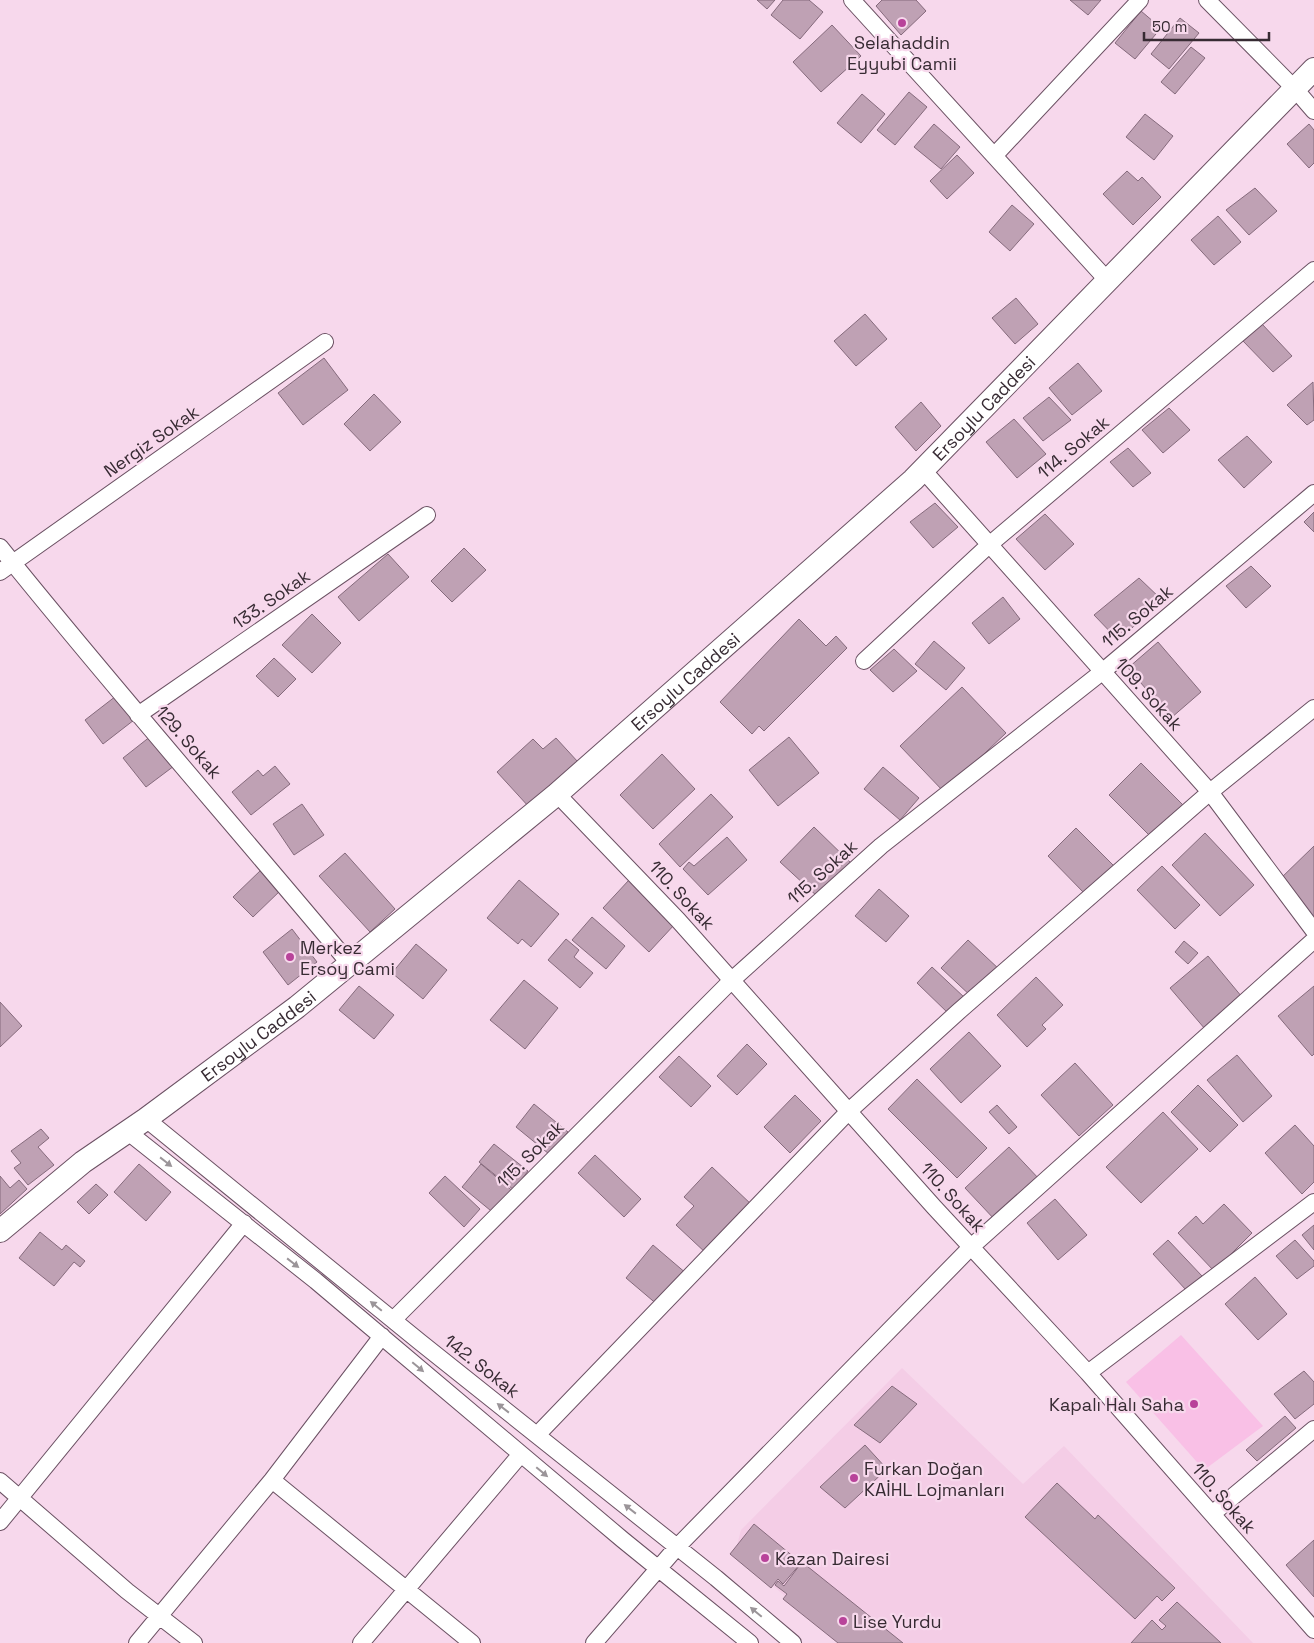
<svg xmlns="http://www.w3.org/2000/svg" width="1314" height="1643" font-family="'Space Grotesk',sans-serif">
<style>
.built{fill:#f4cde6}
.green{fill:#f9c0e6}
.building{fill:#bfa1b4;stroke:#856a7c}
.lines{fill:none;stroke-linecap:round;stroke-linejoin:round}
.street-casing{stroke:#6b5163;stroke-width:18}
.secondary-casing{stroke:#6b5163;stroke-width:24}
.street{stroke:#fff;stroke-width:16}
.secondary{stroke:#fff;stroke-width:22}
.oneway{fill:#9b9599}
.poi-dot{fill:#b8439a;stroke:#f7d8ec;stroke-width:2}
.labels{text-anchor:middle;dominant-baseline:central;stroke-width:4.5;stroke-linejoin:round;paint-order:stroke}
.poi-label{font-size:18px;fill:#372b33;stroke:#f7d8ec;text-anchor:start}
.street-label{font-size:18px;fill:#372b33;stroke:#f7d8ec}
</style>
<rect width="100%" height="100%" fill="#f7d8ec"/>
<path class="built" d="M902 1368 1023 1484 1064 1446 1253 1643H839L735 1553 741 1530Z"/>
<path class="green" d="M1181 1335 1263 1426 1204 1470 1126 1382Z"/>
<path class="building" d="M757 0H775L767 9Z
M783 0H809L823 12 800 39 771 15Z
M882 0H916L926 11 901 35 876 6Z
M1070 0H1101L1088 15Z
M1141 11 1161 28 1135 59 1115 43Z
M1180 18 1199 33 1169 69 1151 54Z
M832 25 861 56 821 92 793 62Z
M1191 47 1205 58 1175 94 1161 82Z
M909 92 927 107 895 145 877 130Z
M862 94 885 114 861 143 837 123Z
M1145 114 1173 136 1154 160 1126 137Z
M934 124 960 147 941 169 914 147Z
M1309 124 1314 130V163L1309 168 1287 144Z
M957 155 974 173 947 199 930 181Z
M1127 171 1138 181 1142 177 1161 197 1133 225 1103 194Z
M1255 188 1277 211 1249 235 1226 210Z
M1012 205 1034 224 1010 251 989 232Z
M1218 216 1241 242 1214 265 1191 240Z
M1016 298 1038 324 1015 344 992 318Z
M865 314 887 339 856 366 834 341Z
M1262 324 1292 356 1273 372 1243 341Z
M324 358 348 390 303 425 278 393Z
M1078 363 1102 391 1072 415 1049 388Z
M1313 382 1314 420 1307 425 1287 405Z
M374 394 401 422 370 451 344 424Z
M1049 397 1071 420 1043 441 1023 418Z
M921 402 941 426 916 451 895 427Z
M1169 408 1190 430 1163 453 1142 430Z
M1014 419 1046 454 1017 478 986 442Z
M1247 436 1272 462 1244 488 1218 460Z
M1128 448 1151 473 1133 487 1110 462Z
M935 503 958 527 933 548 910 522Z
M1314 512V532L1304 522Z
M1045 514 1074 544 1045 570 1016 539Z
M464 548 486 570 452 602 431 581Z
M388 554 409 577 359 621 338 597Z
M1251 566 1271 586 1246 608 1226 586Z
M1139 578 1163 601 1118 640 1094 615Z
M1003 597 1020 619 989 644 972 623Z
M312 614 341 643 312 673 282 645Z
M799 619 826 646 836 636 847 648 764 731 759 726 752 734 720 702Z
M934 641 965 668 946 690 915 664Z
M1158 642 1201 692 1171 718 1128 668Z
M894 649 917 671 893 692 870 670Z
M274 658 296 679 278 697 256 676Z
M962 687 1006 733 944 792 900 746Z
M116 696 134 720 103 744 85 720Z
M151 736 174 766 146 787 123 758Z
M789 737 819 773 778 806 749 770Z
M556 738 578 762 529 807 497 772 533 739 543 749Z
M662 754 695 789 653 829 620 795Z
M1141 763 1186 808 1154 840 1109 795Z
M275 766 290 784 251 815 232 792 258 770 263 776Z
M883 767 919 798 900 820 864 789Z
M711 794 733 817 680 867 659 844Z
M302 804 324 835 294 855 273 824Z
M814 827 851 863 818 897 780 862Z
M1076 828 1114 866 1085 894 1048 856Z
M1205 833 1254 885 1220 916 1172 865Z
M727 837 747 860 708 895 683 869 689 862 694 866Z
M1314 846V920L1279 880Z
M345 853 395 909 370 932 319 876Z
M1162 866 1200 905 1175 929 1137 890Z
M262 869 282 889 253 917 233 897Z
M519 880 559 914 531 947 522 939 518 944 487 918Z
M629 880 675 924 649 952 603 908Z
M879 889 909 916 886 942 855 916Z
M592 917 625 946 606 969 572 940Z
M292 929 317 962 288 985 263 952Z
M566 939 579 950 574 957 593 973 580 988 548 960Z
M968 940 1000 970 973 998 941 968Z
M1184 941 1198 953 1188 964 1175 952Z
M416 944 447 970 423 999 392 973Z
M1208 956 1242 997 1205 1029 1170 988Z
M932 967 965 998 949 1014 917 983Z
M1036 977 1063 1005 1042 1025 1046 1029 1027 1047 997 1015Z
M524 980 558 1008 525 1049 490 1020Z
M359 986 394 1015 374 1039 339 1010Z
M1314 986V1054L1312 1056 1278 1016Z
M0 1002 22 1026 0 1047Z
M969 1032 1001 1066 961 1103 930 1069Z
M747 1044 767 1064 737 1095 717 1076Z
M1237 1055 1272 1096 1243 1122 1207 1080Z
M679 1056 711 1086 691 1107 659 1077Z
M1075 1063 1113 1105 1079 1136 1041 1095Z
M917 1079 987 1148 957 1178 888 1109Z
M1198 1085 1238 1125 1210 1152 1171 1112Z
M795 1095 821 1121 790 1153 764 1127Z
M534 1104 568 1132 549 1154 516 1127Z
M997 1105 1017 1127 1009 1134 989 1112Z
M1163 1112 1198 1149 1141 1203 1106 1167Z
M1295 1125 1314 1146V1182L1302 1194 1265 1153Z
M41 1129 49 1138 38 1147 54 1165 28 1185 14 1168 21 1163 11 1151Z
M494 1144 528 1171 514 1190 479 1162Z
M1009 1147 1040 1180 996 1221 965 1188Z
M595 1155 641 1199 624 1217 578 1173Z
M139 1164 171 1192 146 1221 114 1192Z
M481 1164 515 1193 496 1215 462 1187Z
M712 1167 753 1206 707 1254 676 1225 694 1206 684 1197Z
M0 1176 10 1188 19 1180 27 1189 0 1214Z
M445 1176 480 1209 464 1227 429 1193Z
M96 1184 108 1195 89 1214 77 1202Z
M1055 1199 1087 1235 1058 1260 1027 1223Z
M1224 1204 1252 1233 1214 1271 1178 1233 1196 1216 1203 1224Z
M1314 1225V1250L1302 1235Z
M40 1232 62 1250 66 1245 85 1261 80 1267 74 1262 54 1286 19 1258Z
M1168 1240 1202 1276 1186 1290 1153 1254Z
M1295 1240 1314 1261V1266L1297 1279 1276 1256Z
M653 1245 687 1274 659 1306 626 1278Z
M1255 1277 1287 1314 1258 1340 1225 1304Z
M1304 1371 1314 1382V1404L1295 1419 1274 1394Z
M892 1386 917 1404 880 1443 854 1425Z
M1285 1416 1296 1428 1257 1461 1246 1450Z
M865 1445 887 1469 845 1508 820 1487Z
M1057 1483 1095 1519 1098 1515 1175 1588 1162 1601 1157 1596 1135 1619 1025 1517Z
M754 1524 801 1563 783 1584 778 1579 771 1588 730 1554Z
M1314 1540V1597L1286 1565Z
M802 1562 903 1643H838L783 1599 787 1594 775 1585 778 1581 784 1586Z
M1177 1602 1221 1643H1131L1152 1620 1162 1630 1166 1626 1159 1620Z"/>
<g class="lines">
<g class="street-casing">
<path id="street" d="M852 0 1108 281
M1207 0 1295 89 1314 111
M994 156 1140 0
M923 470 1210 792 1314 931
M0 547C113 688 233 824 349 963
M0 572 325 342
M864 661 989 545 1314 270
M138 715 427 515
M557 794 678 920 934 1207 1088 1373 1314 1630
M146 1119 420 1342 716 1578 793 1643
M128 1132 316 1281 623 1540 750 1643
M393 1320 732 980 881 846 1102 672 1314 493
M1088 1373 1314 1202
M537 1435 849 1111 958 1012 1210 792 1314 708
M272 1480 472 1643
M0 1481 127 1591 194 1643
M1212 1514 1314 1429
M0 1522 244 1223
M137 1643 272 1480 382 1336
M361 1643 521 1454
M594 1643 677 1547 971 1247 1314 940"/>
</g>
<g class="secondary-casing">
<g id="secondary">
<path id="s1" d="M0 1231 83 1162 146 1119 297 1007 557 794 913 480 1314 69"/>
</g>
</g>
<use href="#street" class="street"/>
<use href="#secondary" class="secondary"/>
</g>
<defs><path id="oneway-solid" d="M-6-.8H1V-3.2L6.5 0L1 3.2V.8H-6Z" transform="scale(1.25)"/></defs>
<g class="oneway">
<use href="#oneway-solid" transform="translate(166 1162) rotate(38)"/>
<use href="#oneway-solid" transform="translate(293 1263) rotate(38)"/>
<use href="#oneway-solid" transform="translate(376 1306) rotate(-141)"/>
<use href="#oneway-solid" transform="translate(418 1367) rotate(40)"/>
<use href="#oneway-solid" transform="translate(503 1408) rotate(-142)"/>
<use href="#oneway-solid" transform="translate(542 1472) rotate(40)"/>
<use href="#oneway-solid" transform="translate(630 1509) rotate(-142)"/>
<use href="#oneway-solid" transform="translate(756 1612) rotate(-140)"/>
</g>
<g class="poi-dot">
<circle cx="902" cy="23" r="5"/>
<circle cx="290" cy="957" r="5"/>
<circle cx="1194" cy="1404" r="5"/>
<circle cx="854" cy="1478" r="5"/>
<circle cx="765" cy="1558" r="5"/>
<circle cx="843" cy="1621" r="5"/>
</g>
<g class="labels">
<g class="poi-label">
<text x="902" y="42" text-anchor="middle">Selahaddin<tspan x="902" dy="21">Eyyubi Camii</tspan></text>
<text x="300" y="947">Merkez<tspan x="300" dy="21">Ersoy Cami</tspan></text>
<text x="1184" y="1404" text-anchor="end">Kapalı Halı Saha</text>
<text x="864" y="1468">Furkan Doğan<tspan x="864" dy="21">KAİHL Lojmanları</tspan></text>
<text x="775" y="1558">Kazan Dairesi</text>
<text x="853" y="1621">Lise Yurdu</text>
</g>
<g class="street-label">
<text stroke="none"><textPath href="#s1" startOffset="1284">Ersoylu Caddesi</textPath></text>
<text transform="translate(151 441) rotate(-35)">Nergiz Sokak</text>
<text transform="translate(1073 447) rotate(-40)">114. Sokak</text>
<text transform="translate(271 599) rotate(-35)">133. Sokak</text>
<text transform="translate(1137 616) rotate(-40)">115. Sokak</text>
<text stroke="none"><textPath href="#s1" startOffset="879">Ersoylu Caddesi</textPath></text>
<text transform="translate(1149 694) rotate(48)">109. Sokak</text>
<text transform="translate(189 742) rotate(49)">129. Sokak</text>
<text transform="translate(822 872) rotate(-42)">115. Sokak</text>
<text transform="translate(682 895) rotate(47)">110. Sokak</text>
<text stroke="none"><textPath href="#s1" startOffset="324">Ersoylu Caddesi</textPath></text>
<text transform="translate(530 1154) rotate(-45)">115. Sokak</text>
<text transform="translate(953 1197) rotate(48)">110. Sokak</text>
<text transform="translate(482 1366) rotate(38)">142. Sokak</text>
<text transform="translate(1224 1498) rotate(49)">110. Sokak</text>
</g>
</g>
<path d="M1144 32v8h125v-8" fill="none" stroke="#372b33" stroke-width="2.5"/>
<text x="1152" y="32" font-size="15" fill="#372b33" stroke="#f7d8ec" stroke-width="4" paint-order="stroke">50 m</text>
</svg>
